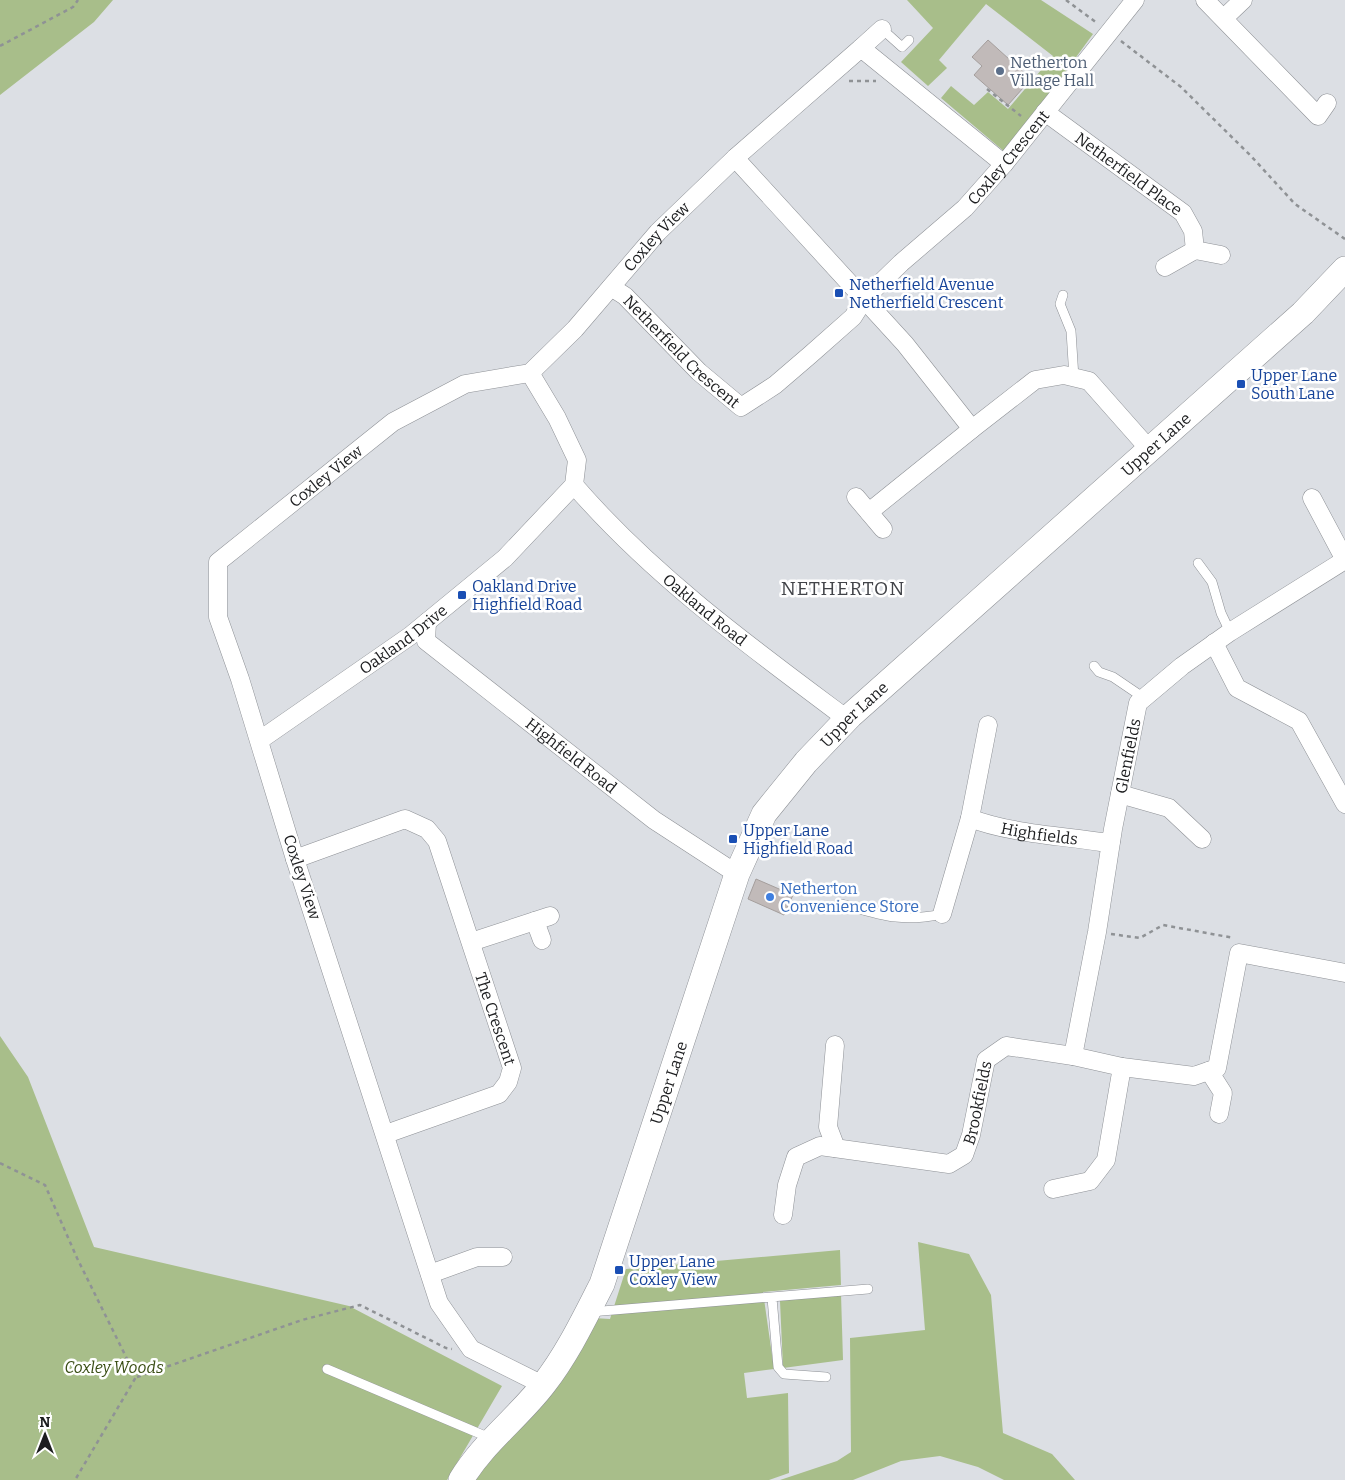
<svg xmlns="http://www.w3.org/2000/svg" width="1345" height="1480" font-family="Bitter,serif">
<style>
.green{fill:#a8be8a}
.building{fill:#c1bab9;stroke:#a49e9c}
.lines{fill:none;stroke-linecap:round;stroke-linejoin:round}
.service-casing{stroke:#8e9196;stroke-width:10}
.minor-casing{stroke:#8e9196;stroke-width:19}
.secondary-casing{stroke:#8e9196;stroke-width:26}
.path{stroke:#8f9295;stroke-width:2.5;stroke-dasharray:4 4;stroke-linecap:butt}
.service{stroke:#fff;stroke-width:9}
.minor{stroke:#fff;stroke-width:18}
.secondary{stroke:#fff;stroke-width:25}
.service-dot{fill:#5c6f8a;stroke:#fff;stroke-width:2}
.transit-dot{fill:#1a4fb4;stroke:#fff;stroke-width:2}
.shop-dot{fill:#3f7fe0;stroke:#fff;stroke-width:2}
.labels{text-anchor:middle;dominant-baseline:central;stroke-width:5;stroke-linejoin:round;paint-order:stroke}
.service-label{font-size:16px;fill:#4e5e75;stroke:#fff;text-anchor:start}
.street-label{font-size:16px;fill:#1c1d1f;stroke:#fff}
.transit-label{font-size:16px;fill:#164399;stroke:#fff;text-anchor:start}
.shop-label{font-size:16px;fill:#366cbe;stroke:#fff;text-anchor:start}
.park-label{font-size:16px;font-style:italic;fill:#3a4e15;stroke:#fff}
.quarter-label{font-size:19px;letter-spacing:1px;fill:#424449;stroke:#fff}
</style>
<rect width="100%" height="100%" fill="#dcdfe4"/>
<path class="green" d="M0 0H113L94 22 0 95Z
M907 0H1041L1093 34 1006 153 941 98 951 86 974 105 988 92 1008 109 1053 56 986 4 939 60 947 68 928 86 901 62 933 28Z
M0 1036 28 1077 94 1247 349 1306 502 1386 447 1480H0Z
M918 1242 969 1254 991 1295 1003 1433 1052 1454 1075 1480H1004L978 1467 940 1456 901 1461 853 1480H780L837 1461 851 1452 850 1338 925 1330Z
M840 1250 841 1285 763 1292 774 1369 744 1373 747 1398 788 1393 789 1473 769 1480H473L593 1318 610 1319 626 1269Z
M841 1294 843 1360 783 1368 780 1301Z"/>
<path class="building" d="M988 40 1031 79 1008 105 974 75 982 66 972 57Z
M756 879 793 895 784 915 748 899Z"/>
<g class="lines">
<g class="service-casing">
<path id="service" d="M882 29 902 47 909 40
M1063 295 1060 304 1071 331 1074 378
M1198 563 1212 582 1221 613 1230 632
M1094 666 1099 672 1113 677 1144 698
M842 904C881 915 900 923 942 914
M772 1298 778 1367 784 1374 826 1377
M590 1312 868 1289
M327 1369 490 1438"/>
</g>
<g class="minor-casing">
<g id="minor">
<path d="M1205 0 1318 116 1327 103"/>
<path d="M1224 18 1243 0"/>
<path d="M861 48 882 29"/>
<path id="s1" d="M1045 112 1183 213 1193 231 1195 250 1221 255"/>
<path d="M735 158 905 344 972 429 1035 380 1064 375 1089 381 1150 450"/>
<path d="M1165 267 1195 250"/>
<path id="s2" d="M611 287 625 296 699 372 741 407 775 385 810 355 853 317 865 298 901 263 965 208 1004 164 1135 0"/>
<path id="s3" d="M574 485C651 574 745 643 839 713L850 716"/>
<path d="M856 497 883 529"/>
<path d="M1312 498 1345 560"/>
<path d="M869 512 972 429"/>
<path id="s4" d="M427 622 426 641 654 820 737 874"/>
<path d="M1214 643 1237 688 1299 721 1345 804"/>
<path id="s5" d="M988 725 970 818C1007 833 1062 836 1101 842L1111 841"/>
<path id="s6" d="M260 740 410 636 505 558 574 485 577 460 557 418 530 373"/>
<path d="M1120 794 1169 808 1202 839"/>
<path id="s7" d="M295 859 405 819 427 829 437 841 512 1068 508 1082 499 1094 386 1134"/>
<path d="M942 914 970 818"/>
<path d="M535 921 542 940"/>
<path d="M471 942 550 916"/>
<path d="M835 1045 828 1127 836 1148"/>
<path id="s8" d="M1073 1056 1097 932 1113 829 1138 703 1182 666 1230 632 1345 560"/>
<path d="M1209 1071 1223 1093 1219 1114"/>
<path d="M1053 1189 1090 1181 1106 1160 1122 1067"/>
<path id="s9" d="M783 1215 787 1185 796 1157 820 1146 949 1164 964 1155 971 1135 986 1060 1006 1046 1073 1056 1122 1067 1194 1076 1217 1068 1239 953 1345 973"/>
<path d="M430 1274 477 1257H503"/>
<path id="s10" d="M543 1385 471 1349 439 1303 295 859 240 679 218 617V562L393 422 465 384 530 373 575 329 658 232 735 158 861 48 1004 164"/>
</g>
</g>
<g class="secondary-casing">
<g id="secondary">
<path id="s11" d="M461 1480C483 1443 518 1418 544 1384 568 1353 584 1319 602 1284L737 874 764 814 806 762 850 716 1303 313 1345 269"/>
</g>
</g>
<path class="path" d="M1066 0 1097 23
M1121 41 1181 87 1251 156 1295 204 1345 239
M0 46 73 7 78 0
M849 81H876
M987 89 1021 116
M1111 934 1140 938 1163 925 1234 938
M0 1163 45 1185 77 1258 136 1377 75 1480
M137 1377 302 1320 360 1305 446 1348 452 1349"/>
<use href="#service" class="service"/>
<use href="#minor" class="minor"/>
<use href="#secondary" class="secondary"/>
</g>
<circle class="service-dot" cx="1000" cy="71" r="5"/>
<g class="transit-dot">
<rect x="834" y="288" width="10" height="10" rx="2.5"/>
<rect x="1236" y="379" width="10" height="10" rx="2.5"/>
<rect x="457" y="590" width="10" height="10" rx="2.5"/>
<rect x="728" y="834" width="10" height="10" rx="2.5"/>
<rect x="614" y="1265" width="10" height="10" rx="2.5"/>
</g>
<circle class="shop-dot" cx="770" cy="897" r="5"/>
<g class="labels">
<g class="service-label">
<text x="1010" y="62">Netherton<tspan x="1010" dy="18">Village Hall</tspan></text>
</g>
<g class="street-label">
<text stroke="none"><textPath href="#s2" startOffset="545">Coxley Crescent</textPath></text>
<text stroke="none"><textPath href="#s1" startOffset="104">Netherfield Place</textPath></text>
<text stroke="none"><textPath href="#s10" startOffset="1470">Coxley View</textPath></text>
<text stroke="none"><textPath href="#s2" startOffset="96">Netherfield Crescent</textPath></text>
<text stroke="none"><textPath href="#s11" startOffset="1280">Upper Lane</textPath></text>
<text stroke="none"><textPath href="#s10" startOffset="1050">Coxley View</textPath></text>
<text stroke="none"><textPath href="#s3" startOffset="181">Oakland Road</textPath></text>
<text stroke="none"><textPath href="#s6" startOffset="175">Oakland Drive</textPath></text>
<text stroke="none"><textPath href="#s11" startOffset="875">Upper Lane</textPath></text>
<text stroke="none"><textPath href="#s4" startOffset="204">Highfield Road</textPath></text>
<text stroke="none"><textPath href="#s8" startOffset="305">Glenfields</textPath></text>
<text stroke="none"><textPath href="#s5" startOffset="166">Highfields</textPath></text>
<text transform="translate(302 877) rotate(72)">Coxley View</text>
<text stroke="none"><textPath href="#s7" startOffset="344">The Crescent</textPath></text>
<text stroke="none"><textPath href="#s11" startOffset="455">Upper Lane</textPath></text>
<text stroke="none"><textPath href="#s9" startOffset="288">Brookfields</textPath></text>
</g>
<g class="transit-label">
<text x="849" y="284">Netherfield Avenue<tspan x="849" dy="18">Netherfield Crescent</tspan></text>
<text x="1251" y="375">Upper Lane<tspan x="1251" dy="18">South Lane</tspan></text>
<text x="472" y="586">Oakland Drive<tspan x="472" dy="18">Highfield Road</tspan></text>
<text x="743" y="830">Upper Lane<tspan x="743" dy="18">Highfield Road</tspan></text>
<text x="629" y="1261">Upper Lane<tspan x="629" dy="18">Coxley View</tspan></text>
</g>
<g class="shop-label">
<text x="780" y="888">Netherton<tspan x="780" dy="18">Convenience Store</tspan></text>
</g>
<g class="park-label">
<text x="114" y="1367">Coxley Woods</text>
</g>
<g class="quarter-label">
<text x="843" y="588">NETHERTON</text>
</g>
</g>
<g transform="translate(45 1435)" stroke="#ffffff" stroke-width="4" paint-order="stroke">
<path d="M0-4L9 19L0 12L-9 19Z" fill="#1c1d1f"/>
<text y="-8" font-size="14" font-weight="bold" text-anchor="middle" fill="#1c1d1f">N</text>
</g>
</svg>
